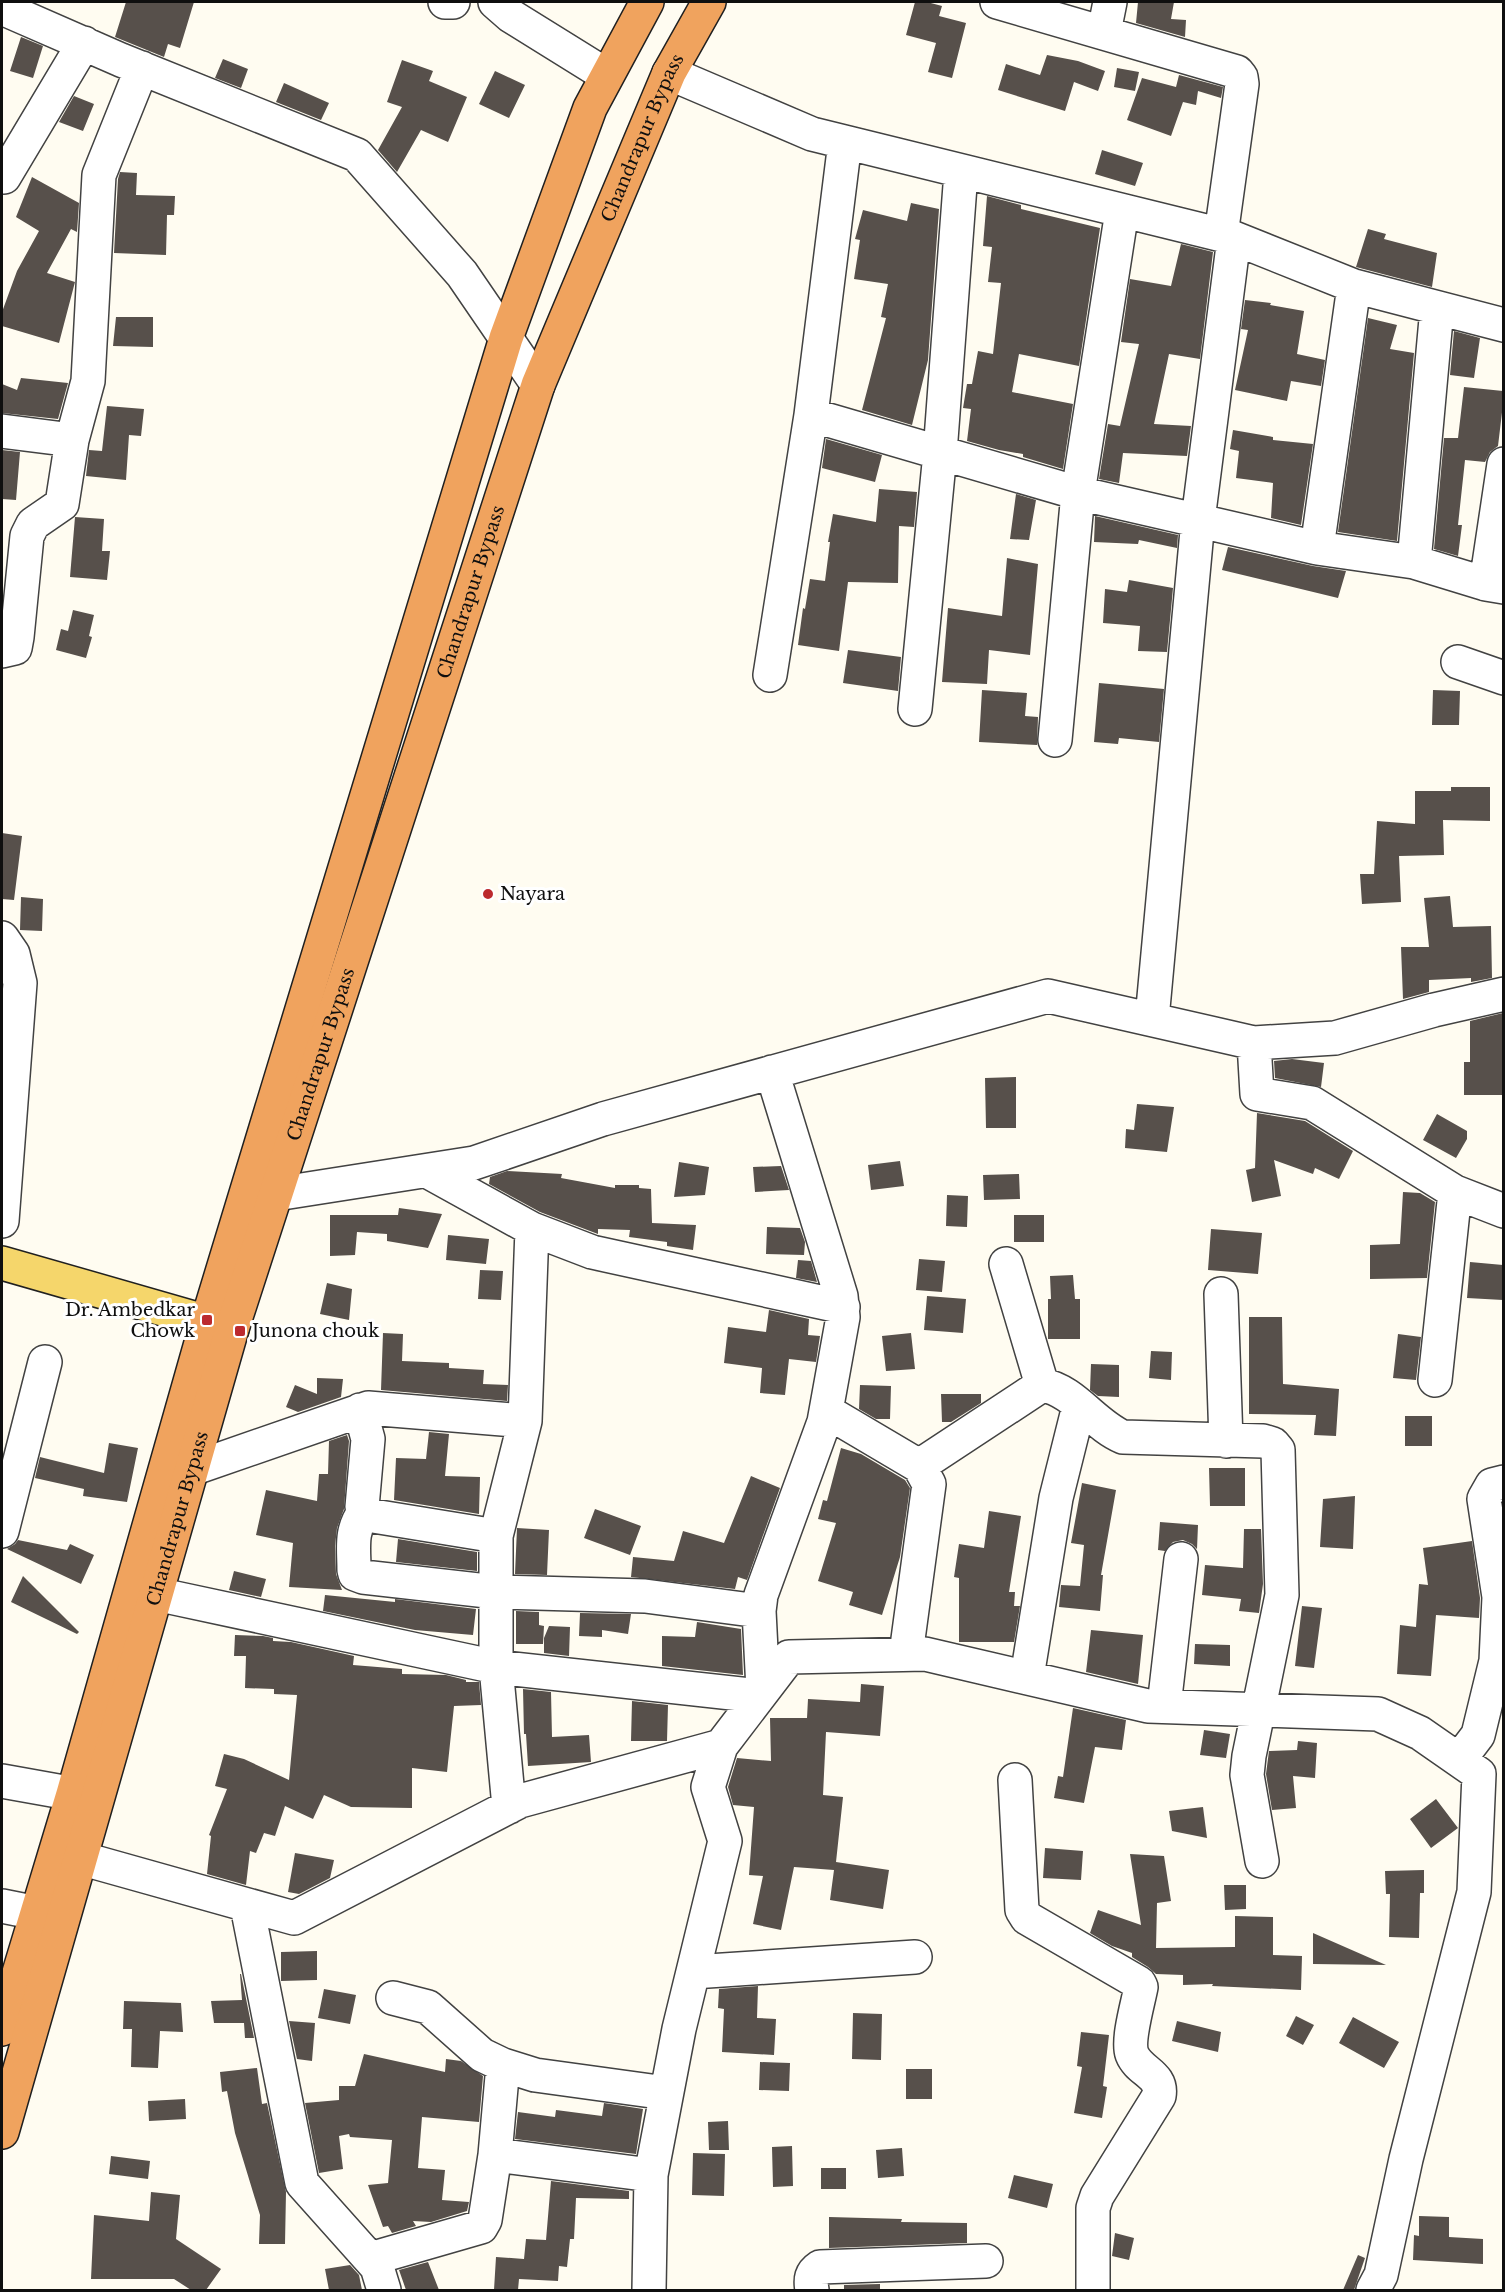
<svg xmlns="http://www.w3.org/2000/svg" width="1505" height="2292" font-family="'Libre Baskerville',serif">
<style>
.building{fill:#57504b}
.lines{fill:none;stroke-linecap:round;stroke-linejoin:round}
.minor-casing{stroke:#424242;stroke-width:36}
.major-casing{stroke:#202020;stroke-width:36}
.highway-casing{stroke:#202020;stroke-width:36}
.minor{stroke:#fff;stroke-width:33}
.major{stroke:#f5d66b;stroke-width:33}
.highway{stroke:#f0a35e;stroke-width:33}
.poi-dot{fill:#bc2a2e;stroke:#fff;stroke-width:2}
.labels{text-anchor:middle;dominant-baseline:central;stroke-width:6;stroke-linejoin:round;paint-order:stroke}
.street-label{font-size:18px;fill:#0f0f0f;stroke:#fff}
.poi-label{font-size:18px;fill:#0f0f0f;stroke:#fff;text-anchor:start}
</style>
<rect width="100%" height="100%" fill="#fffcf1"/>
<path class="building" d="M126 2H194L180 48 168 44 164 57 115 37Z
M915 2H927L942 6 939 16 966 23 952 78 928 72 936 43 906 35Z
M1138 2H1174L1171 19 1186 20 1185 37 1136 23Z
M21 37 43 46 33 78 10 71Z
M1047 55 1078 61 1105 71 1098 91 1074 82 1065 111 998 90 1006 64 1040 75Z
M223 59 248 69 241 88 215 78Z
M402 60 433 71 429 81 467 97 448 142 421 130 397 172 378 150 402 107 387 102Z
M1117 68 1139 72 1135 91 1114 87Z
M495 71 525 85 509 118 479 104Z
M1179 75 1223 87 1221 98 1198 91 1196 105 1183 102 1171 136 1127 120 1142 78 1176 87Z
M284 83 329 103 321 120 276 102Z
M74 96 94 104 83 131 59 122Z
M1102 150 1143 163 1135 186 1095 174Z
M120 172 137 173 136 195 175 196 174 215H167L166 255 114 253 118 179Z
M32 177 79 203 77 232 71 229 47 273 75 282 59 343 2 326V312L17 271 39 231 16 217Z
M987 196 1021 205V209L1100 228 1079 366 1019 354 1012 392 1073 404 1063 469 1023 457V454L999 450 967 441 971 409 963 408 967 384H972L978 351 993 354 1001 283 988 282 992 247 983 246Z
M911 203 939 209 928 360 912 425 862 410 886 318 881 317 888 284 854 279 860 240 855 239 863 210 907 221Z
M1368 229 1386 234 1384 239 1437 253 1432 287 1356 267Z
M1181 244 1213 252 1200 359 1169 354 1154 424 1191 426 1187 456 1123 453 1119 483 1099 479 1108 424 1120 426 1139 344 1121 342 1130 279 1171 286Z
M1245 300 1271 303 1270 305 1304 311 1297 354 1325 360 1321 386 1291 381 1287 401 1235 390 1248 330 1241 329Z
M116 317H153V347L113 346Z
M1368 318 1397 325 1390 349 1414 353 1397 541 1338 532Z
M1454 331 1480 338 1474 378 1450 375Z
M21 378 68 383 58 419 2 413V384L17 390Z
M1464 387 1503 391V404L1498 446 1490 452 1485 462 1465 460 1458 525H1462L1458 556 1434 549 1444 438H1458Z
M107 406 144 409 141 436 129 435 126 480 86 476 89 450 102 451Z
M1233 430 1273 437V440L1313 444 1301 525 1271 518 1273 483 1236 478 1239 451 1230 449Z
M826 439 882 455 875 482 822 468Z
M2 450 20 452 16 500 2 499Z
M879 489 917 492 914 527 899 526 898 583 848 582 839 651 798 645 803 608 805 609 810 579 825 581 830 542H828L833 514 876 522Z
M1016 494 1036 500 1029 540 1010 539Z
M1095 516 1178 535 1177 548 1139 540 1138 544 1094 542Z
M75 517 104 519 102 551H110L107 580 70 577Z
M1228 547 1313 566 1346 571 1338 598 1222 570Z
M1007 558 1038 564 1030 655 989 650 987 684 942 682 948 608 1002 616Z
M1129 580 1173 588 1167 652 1138 651 1140 626 1103 623 1105 589 1127 592Z
M73 610 94 615 89 636 92 637 86 658 56 650 61 629 68 631Z
M848 650 901 657 898 691 843 683Z
M1099 683 1164 689 1159 742 1119 738 1118 744 1094 742Z
M982 690 1027 693 1025 716 1038 717 1037 745 979 742Z
M1433 690 1460 691 1459 725H1432Z
M1451 787H1490V821L1443 820 1444 855 1399 856 1401 902 1362 904 1360 874H1374L1377 821 1415 824V791H1451Z
M2 833 22 836 14 900 2 899Z
M1450 896 1453 927 1491 926 1492 978 1471 982V978L1429 980V992L1403 999 1401 947H1429L1424 898Z
M21 897 43 899 42 931 20 930Z
M1503 1013V1095H1464V1062H1470V1021Z
M1292 1059 1324 1063 1321 1087 1275 1078 1274 1061Z
M1016 1077V1128H986L985 1078Z
M1137 1104 1174 1107 1167 1152 1125 1148 1126 1129 1134 1130Z
M1257 1113 1305 1121 1353 1151 1339 1179 1315 1168 1313 1174 1274 1160 1281 1196 1252 1202 1246 1170 1255 1168Z
M1437 1114 1467 1131V1139L1456 1158 1423 1140Z
M900 1161 904 1186 871 1190 868 1165Z
M679 1162 709 1167 705 1195 674 1197Z
M781 1166 789 1190 755 1192 753 1167Z
M507 1171 562 1174 561 1178 615 1188V1185H639V1188L651 1189 652 1223 696 1225 693 1250 667 1246V1242L629 1237 630 1230 598 1229V1234L540 1212 489 1184 490 1177Z
M1019 1174 1020 1199 984 1200 983 1175Z
M1403 1192 1420 1193 1435 1202 1427 1278 1370 1279V1245L1400 1244Z
M947 1195 968 1196 967 1227 946 1226Z
M399 1208 442 1214 428 1248 387 1241V1234L357 1232 355 1255 330 1256V1215H398Z
M1014 1215H1044V1242H1014Z
M767 1227 800 1228 805 1242 804 1255 766 1254Z
M1211 1229 1262 1233 1258 1274 1208 1270Z
M448 1235 489 1239 486 1264 446 1260Z
M919 1259 945 1261 942 1292 916 1290Z
M798 1260 811 1261 817 1282 796 1278Z
M1470 1262 1503 1265V1300L1467 1298Z
M480 1270 503 1271 501 1300 478 1299Z
M1073 1275 1075 1299H1080V1339H1048V1299H1051L1050 1276Z
M327 1283 352 1289 349 1320 320 1314Z
M927 1296 966 1299 963 1333 924 1330Z
M769 1310 809 1319 808 1335 820 1336 816 1362 789 1359 785 1395 760 1393 762 1368 724 1363 728 1327 766 1332Z
M1249 1317H1282L1283 1384 1339 1389 1336 1436 1314 1435 1316 1415 1249 1414Z
M383 1333 403 1334 402 1361 449 1363V1368L484 1370 483 1384 508 1385 507 1401 381 1390Z
M911 1333 915 1369 886 1371 882 1336Z
M1398 1334 1421 1337 1416 1380 1393 1378Z
M1151 1351 1172 1352 1171 1380 1149 1378Z
M1091 1364 1119 1365V1397L1098 1396 1090 1390Z
M317 1378 343 1379 341 1397 298 1412 286 1407 295 1385 317 1394Z
M860 1385 891 1386 890 1419H876L859 1409Z
M941 1394H981V1403L951 1422H942Z
M1405 1416H1432V1446H1405Z
M429 1432 449 1434 445 1476 480 1477 479 1514 394 1500 396 1458 426 1459Z
M347 1435 349 1441 344 1509 337 1528 335 1546 336 1574 342 1590 289 1587 293 1543 256 1535 266 1490 317 1501 319 1474H328L329 1441Z
M109 1443 138 1448 127 1502 83 1496 84 1489 35 1478 40 1457 104 1473Z
M841 1448 861 1454 905 1480 910 1488 900 1557 882 1615 849 1605 853 1592 818 1581 836 1523 818 1519 823 1500 827 1501Z
M1209 1468H1245V1506H1210Z
M751 1476 780 1488 747 1580 738 1577 735 1589 631 1577 633 1557 674 1561 683 1531 724 1543Z
M1082 1483 1116 1490 1101 1575H1103L1100 1611 1059 1607 1061 1585 1080 1586 1084 1545 1071 1543Z
M1355 1496 1353 1549 1320 1547 1323 1499Z
M595 1509 641 1526 630 1555 584 1538Z
M989 1511 1021 1516 1009 1592H1015L1014 1606H1020L1014 1642H959V1578L954 1577 959 1544 984 1548Z
M1160 1522 1198 1525 1197 1549 1192 1544 1183 1540 1173 1542 1165 1551 1158 1550Z
M517 1528 549 1530 547 1575 515 1574Z
M1244 1529H1261L1263 1584 1259 1613 1239 1611 1241 1599 1202 1595 1205 1565 1243 1568Z
M398 1539 477 1552V1571L396 1562Z
M18 1540 67 1550 70 1544 94 1555 81 1584 7 1549 15 1544Z
M1472 1541 1480 1598 1479 1618 1436 1615 1431 1676 1397 1674 1400 1625 1416 1627 1419 1584 1428 1585 1423 1548Z
M234 1571 266 1579 261 1597 229 1590Z
M23 1576 79 1632 77 1634 11 1602Z
M325 1595 395 1602V1599L476 1609 473 1635 415 1630 323 1611Z
M1302 1606 1322 1608 1314 1668 1295 1666Z
M516 1611 539 1612V1625L544 1626 543 1644H516Z
M580 1613 631 1614 628 1634 602 1630V1637L579 1636Z
M697 1622 741 1629 743 1675 662 1666V1636L695 1637Z
M549 1626 570 1627 569 1656 544 1653V1638Z
M1091 1630 1143 1635 1138 1684 1086 1672Z
M235 1635 263 1636 273 1638V1641L291 1642 354 1656 353 1665 402 1669V1674L446 1675 466 1680V1682H479L481 1705 454 1706 447 1772 412 1768V1808L351 1807 324 1795 313 1819 285 1806 275 1836 264 1833 256 1853 250 1851 246 1885 207 1874 211 1836 209 1835 227 1789 215 1786 224 1754 244 1759 289 1780 297 1695 274 1694V1689L245 1688 246 1656H234Z
M1195 1644 1230 1645V1666L1194 1664Z
M861 1684 884 1686 880 1736 826 1732 823 1795 843 1797 836 1862 889 1870 883 1909 830 1900 834 1870 794 1867 781 1930 753 1924 763 1876 749 1875 754 1807 733 1805 728 1787 737 1758 771 1761 770 1718H807L808 1699 860 1702Z
M523 1689 551 1692 552 1737 589 1735 591 1762 528 1766 526 1734H524Z
M632 1701 668 1705 667 1741H631Z
M1073 1708 1126 1720 1122 1750 1095 1747 1084 1803 1054 1798 1058 1776 1063 1777Z
M1204 1730 1230 1734 1226 1758 1200 1755Z
M1298 1741 1317 1743 1315 1778 1293 1776 1296 1808 1272 1810 1266 1774 1269 1751 1297 1750Z
M1436 1799 1458 1828 1431 1848 1410 1819Z
M1203 1807 1207 1838 1172 1831 1169 1811Z
M1045 1848 1083 1851 1081 1880 1043 1878Z
M295 1853 334 1860 330 1878 299 1894 288 1892Z
M1130 1854 1164 1856 1171 1901 1157 1903 1156 1948 1235 1947V1916L1273 1917V1955L1302 1956 1301 1990 1212 1986 1213 1984 1183 1985V1975L1156 1974 1148 1967 1132 1957V1953L1112 1946 1090 1933 1098 1910 1141 1925Z
M1424 1870V1893H1420L1419 1938 1389 1937 1390 1894H1386L1385 1871Z
M1224 1885H1246V1909L1225 1910Z
M1313 1933 1386 1965 1313 1964Z
M317 1951V1980L281 1981V1952Z
M240 1974H241L254 2038H245L244 2023H214L211 2001 242 2000Z
M758 1986 757 2018 776 2019 774 2055 722 2052 724 2009 718 2008 719 1989Z
M324 1989 356 1995 350 2024 318 2018Z
M124 2001 181 2003 183 2032 160 2031 158 2068 131 2067 132 2029H123Z
M853 2013 882 2014 881 2060 852 2059Z
M1296 2016 1314 2025 1303 2045 1286 2036Z
M1353 2017 1399 2042 1384 2068 1339 2043Z
M289 2021 315 2023 312 2061 297 2059Z
M1177 2021 1221 2032 1218 2052 1172 2041Z
M1081 2032 1109 2035 1103 2086 1107 2087 1102 2118 1074 2113 1082 2067 1077 2066Z
M364 2054 445 2072 446 2059 461 2061 483 2076 479 2122 422 2117 418 2168 445 2170 442 2200 469 2202 467 2211 431 2222 413 2221 416 2226 392 2233 388 2226 383 2227 368 2185 388 2183 392 2140 350 2137 349 2134 339 2136 343 2169 319 2173 305 2103 339 2100V2086H355Z
M760 2062 790 2063 789 2091 759 2090Z
M257 2068 262 2104 267 2103 286 2192 285 2244H259L260 2215 235 2133 227 2091 222 2092 220 2072Z
M906 2069H932V2099H906Z
M185 2099 186 2119 149 2121 148 2101Z
M604 2103 643 2109 636 2154 515 2139 518 2112 555 2117 556 2110 602 2116Z
M728 2121 729 2150H709L708 2122Z
M792 2146 793 2186 773 2187 772 2147Z
M902 2148 904 2176 878 2178 876 2150Z
M693 2153 725 2154 724 2196 692 2195Z
M111 2156 150 2161 148 2179 109 2174Z
M821 2168H846V2189H821Z
M1014 2175 1053 2184 1047 2208 1008 2198Z
M551 2181 629 2191V2199L576 2198 574 2239H570L567 2267 559 2266 558 2281 519 2279 518 2290H494L496 2257 524 2259 526 2239 546 2240Z
M151 2192 180 2195 176 2239 221 2269 206 2290H191L174 2279H91L94 2215 149 2221Z
M1419 2216 1449 2217V2237L1483 2239V2264L1413 2260 1414 2235 1419 2236Z
M829 2217 902 2219 901 2222 967 2223V2243L829 2248Z
M1115 2233 1134 2238 1129 2260 1112 2256Z
M1358 2255 1365 2258 1354 2290H1343Z
M428 2262 439 2290H406L399 2270Z
M350 2265 359 2275 362 2290H329L325 2269Z
M880 2284V2290H844V2285Z"/>
<g class="lines">
<g class="minor-casing">
<path id="minor" d="M445 2H453
M495 2 511 16 606 75
M997 2 1237 72 1241 77 1242 84 1221 235
M2 8 121 60 357 155 462 274 538 385
M1104 32 1110 2
M669 73 812 134 1234 238 1354 286 1504 325
M845 142 811 415 1078 493 1317 548 1354 286
M2 176 4 177 84 43
M2 431 72 440
M1317 548 1414 562 1486 584 1504 587
M1414 562 1437 308
M1486 584 1504 464
M2 651 15 648 17 637 27 536 33 524 62 504 72 440 88 381 99 175 142 68
M1458 662 1504 678
M770 675 811 415
M915 709 940 453 961 172
M1055 740 1078 493 1122 211
M2 938 13 954 20 983 2 1221
M1152 1019 1198 520 1234 238
M1254 1043 1257 1094 1312 1103 1455 1192 1504 1211
M427 1171 532 1229 592 1252 843 1307
M276 1194 474 1163 603 1119 1048 996 1254 1043 1335 1038 1434 1010 1504 994
M1006 1264 1042 1385
M1221 1294 1226 1441
M1435 1380 1455 1192
M360 1410 368 1439 362 1507 367 1515 496 1536
M826 1411 919 1466 929 1484 906 1654
M919 1466 1042 1385C1074 1390 1094 1425 1123 1437L1263 1441 1273 1444 1278 1450 1282 1595 1249 1756 1247 1775 1262 1861
M192 1469 368 1408 525 1421
M364 1512C350 1532 354 1547 354 1570L355 1574 363 1577 496 1592 645 1596 759 1611
M2 1531 45 1362
M156 1594 496 1667 759 1696
M1027 1677 1056 1498 1079 1406
M763 1690 759 1611 761 1595 824 1422 843 1317 841 1296 772 1072
M1164 1706 1181 1559
M1459 1760 1478 1735 1496 1661 1499 1597 1484 1499 1492 1485 1504 1482
M1015 1780 1022 1910 1027 1918 1139 1983 1141 1987C1138 2003 1127 2040 1132 2054 1139 2072 1163 2074 1159 2096L1097 2196 1093 2208V2290
M2 1781 97 1798
M509 1807 496 1667V1536L525 1421 532 1229
M80 1858 294 1918 520 1801 721 1746 789 1657 925 1654 1148 1706 1378 1714 1420 1733 1479 1774 1474 1892 1406 2159 1381 2275 1373 2290
M2 1906 37 1913
M247 1906 302 2183 377 2267 384 2290
M693 1972 915 1957
M393 1998 428 2007 482 2055 503 2065 535 2075 666 2093
M495 2155 651 2175
M370 2259 481 2227 485 2220 495 2155 503 2065
M649 2290 651 2175 679 2029 725 1841 708 1787 721 1746
M812 2290C810 2279 811 2273 820 2267L986 2261"/>
</g>
<g class="major-casing">
<path id="major" d="M2 1263 232 1329"/>
</g>
<g class="highway-casing">
<g id="highway">
<path d="M2 2029 73 1794 207 1322 506 338 590 108 647 2"/>
<path id="s1" d="M2 2132 232 1329 538 385 669 73 709 2"/>
</g>
</g>
<use href="#minor" class="minor"/>
<use href="#major" class="major"/>
<use href="#highway" class="highway"/>
</g>
<g class="poi-dot">
<circle cx="488" cy="894" r="6"/>
<rect x="201" y="1314" width="12" height="12" rx="3"/>
<rect x="234" y="1325" width="12" height="12" rx="3"/>
</g>
<g class="labels">
<g class="street-label">
<text stroke="none"><textPath href="#s1" startOffset="2096">Chandrapur Bypass</textPath></text>
<text stroke="none"><textPath href="#s1" startOffset="1610">Chandrapur Bypass</textPath></text>
<text stroke="none"><textPath href="#s1" startOffset="1124">Chandrapur Bypass</textPath></text>
<text stroke="none"><textPath href="#s1" startOffset="638">Chandrapur Bypass</textPath></text>
</g>
<g class="poi-label">
<text x="500" y="894">Nayara</text>
<text x="195" y="1310" text-anchor="end">Dr. Ambedkar<tspan x="195" dy="21">Chowk</tspan></text>
<text x="252" y="1331">Junona chouk</text>
</g>
</g>
<rect width="1505" height="2292" fill="none" stroke="#0f0f0f" stroke-width="6"/>
</svg>
